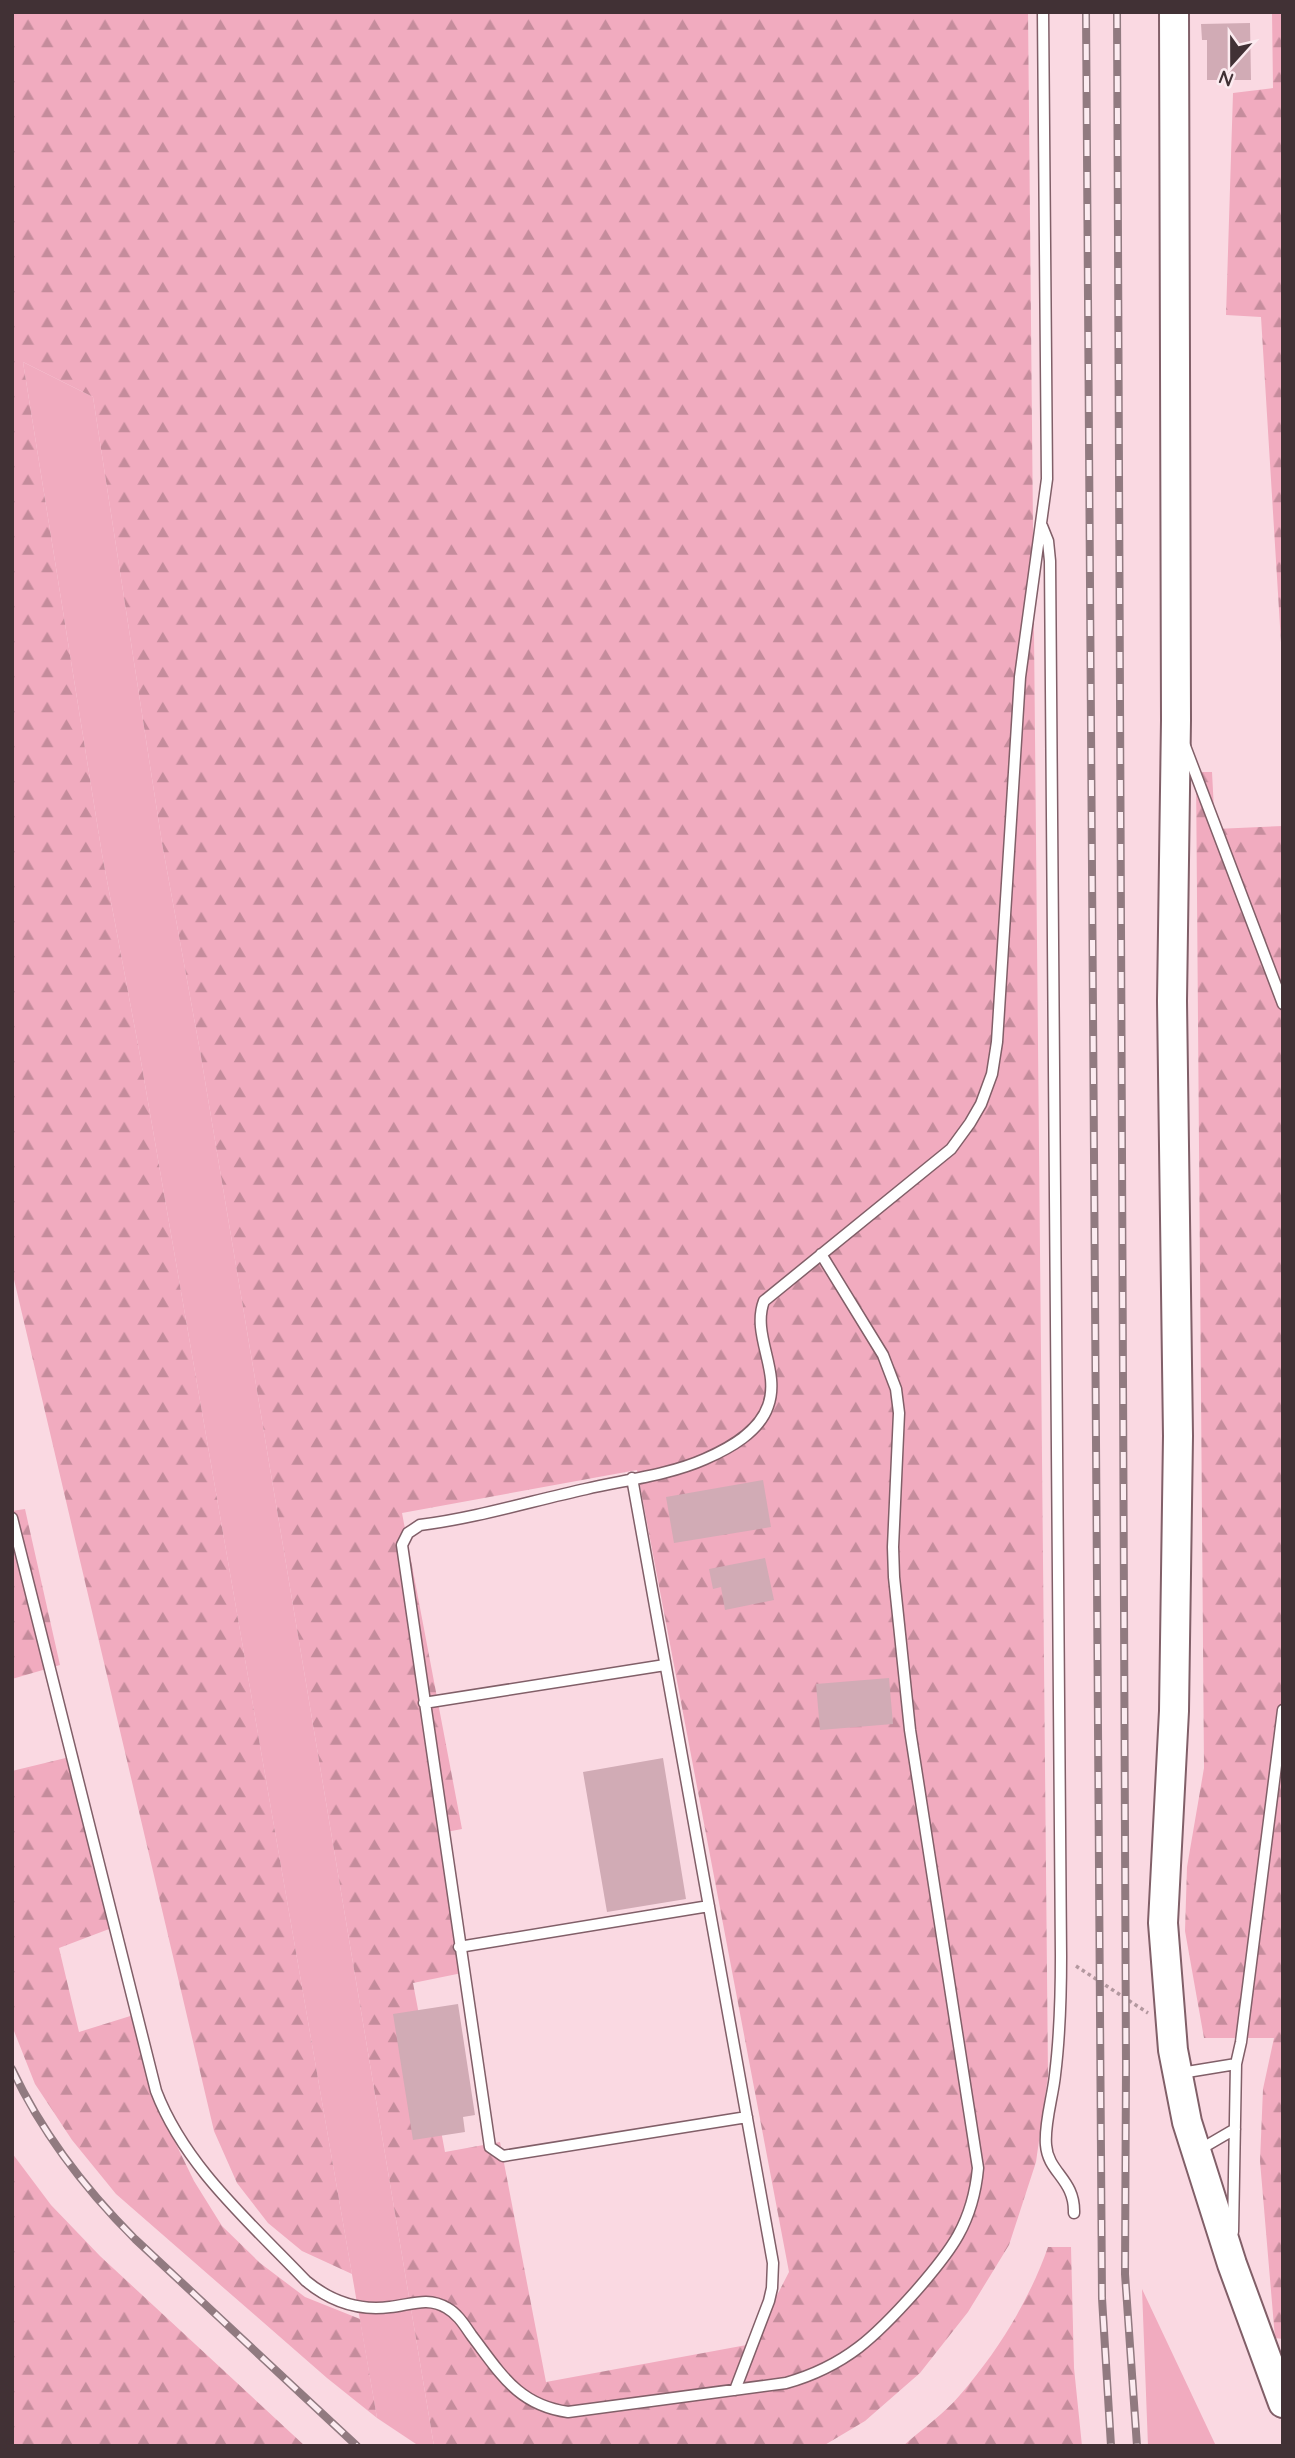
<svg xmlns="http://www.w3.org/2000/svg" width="1295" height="2458" font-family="Quicksand,sans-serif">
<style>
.grass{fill:#f1abbf}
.forest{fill:url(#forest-firs);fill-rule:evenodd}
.building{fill:#d1abb5}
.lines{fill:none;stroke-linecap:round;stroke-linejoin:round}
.lane-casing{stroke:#815f68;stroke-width:13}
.secondary-casing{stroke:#815f68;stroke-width:32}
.path{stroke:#b3989f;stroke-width:3.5;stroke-dasharray:3.5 3.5;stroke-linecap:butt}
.lane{stroke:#fff;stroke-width:10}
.secondary{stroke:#fff;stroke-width:28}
.rail-casing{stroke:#917a80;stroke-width:8}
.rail{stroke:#fcebf0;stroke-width:5;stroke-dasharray:16;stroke-linecap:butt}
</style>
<defs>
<pattern id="forest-firs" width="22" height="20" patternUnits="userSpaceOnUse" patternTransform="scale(1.75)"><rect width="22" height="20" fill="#f1abbf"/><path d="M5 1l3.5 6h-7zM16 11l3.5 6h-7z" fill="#c58c9c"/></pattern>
</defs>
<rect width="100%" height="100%" fill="#fad9e2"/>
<path class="grass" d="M23 362 93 397 162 843 200 1051 434 2446H419L377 2418 139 1050 102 854Z
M1142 2289 1216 2446H1148Z"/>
<path class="forest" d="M12 12H1028L1048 2076 1036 2162 1009 2245 968 2312 920 2373 865 2421 823 2446H434L200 1051 162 843 93 397 23 362 102 854 139 1050 352 2274 302 2251 268 2223 237 2183 214 2131 12 1271ZM637 1470 789 2272 752 2344 546 2382 500 2142 445 2152 413 1983 467 1972 441 1833 462 1829 402 1513Z
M1272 12H1283V675L1261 317 1226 315 1233 93 1273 88Z
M1196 772H1212L1215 829 1283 826V2339L1275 2338 1260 2161 1263 2089 1274 2038H1204L1185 1931 1187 1867 1204 1768Z
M25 1509 60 1665 12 1679V1511Z
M78 1755 117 1926 59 1948 79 2032 140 2013 175 2142 194 2181 222 2226 260 2263 305 2297 360 2319 377 2418 327 2378 116 2194 72 2140 35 2084 12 2026V1771Z
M12 2153 51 2205 100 2256 305 2446H12Z
M1048 2247H1071L1074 2368 1082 2446H903C922 2429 944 2414 960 2395 998 2351 1029 2301 1048 2247Z"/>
<path class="building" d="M1250 23 1251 80H1207V40H1202L1201 24Z
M763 1480 771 1527 674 1543 666 1497Z
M765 1558 774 1600 725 1610 721 1587 713 1589 709 1569Z
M889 1678 893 1724 820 1730 816 1684Z
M663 1758 686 1899 607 1912 583 1772Z
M458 2004 475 2115 463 2117 465 2132 413 2140 393 2014Z"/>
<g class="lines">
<g class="lane-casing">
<path id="lane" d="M1042 526 1048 541 1050 561 1061 1956C1061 1996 1060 2035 1055 2075 1053 2096 1044 2124 1046 2145 1048 2173 1075 2179 1074 2213
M1185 746 1283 1004
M632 1478 773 2263 772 2288 769 2301 735 2390
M12 1518 156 2091C185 2167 251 2223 306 2281 330 2301 359 2311 390 2307 410 2305 428 2296 447 2308 458 2314 465 2326 472 2336 501 2374 518 2405 568 2412L786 2383C846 2366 876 2336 916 2291 951 2251 973 2223 978 2168L910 1730 894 1577 893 1547 899 1413 896 1389 883 1355 821 1254
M424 1703 665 1665
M459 1947 709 1906
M1181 2073 1236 2064 1241 2042 1283 1710
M747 2117 503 2156 490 2147 402 1545 408 1533 420 1525C476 1518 531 1501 586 1489 625 1480 669 1475 705 1459 730 1448 759 1432 768 1406 781 1371 751 1335 764 1301L951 1149 970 1123 981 1104 992 1074 997 1042 1020 677 1047 479 1043 12
M1199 2150 1235 2129
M1233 2232 1236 2064"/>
</g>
<g class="secondary-casing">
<path id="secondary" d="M1174 12 1176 720 1172 1001 1178 1436 1174 1711 1163 1923 1173 2050 1187 2122 1232 2264 1283 2403"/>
</g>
<path class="path" d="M1076 1966 1148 2013"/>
<use href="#lane" class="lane"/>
<use href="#secondary" class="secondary"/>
<g class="rail-casing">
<path id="rail" d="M1086 12 1102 2298 1111 2446
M1117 12 1126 2066 1125 2274 1137 2446
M12 2069C42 2133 85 2189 135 2239L357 2446"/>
</g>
<use href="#rail" class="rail"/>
</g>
<rect width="1295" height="2458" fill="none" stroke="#413135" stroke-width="28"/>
<g transform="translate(1232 63) rotate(201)" stroke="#fcebf0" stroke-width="5" paint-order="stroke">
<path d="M0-5L12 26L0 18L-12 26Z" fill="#413135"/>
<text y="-10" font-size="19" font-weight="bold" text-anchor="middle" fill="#413135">N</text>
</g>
</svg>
